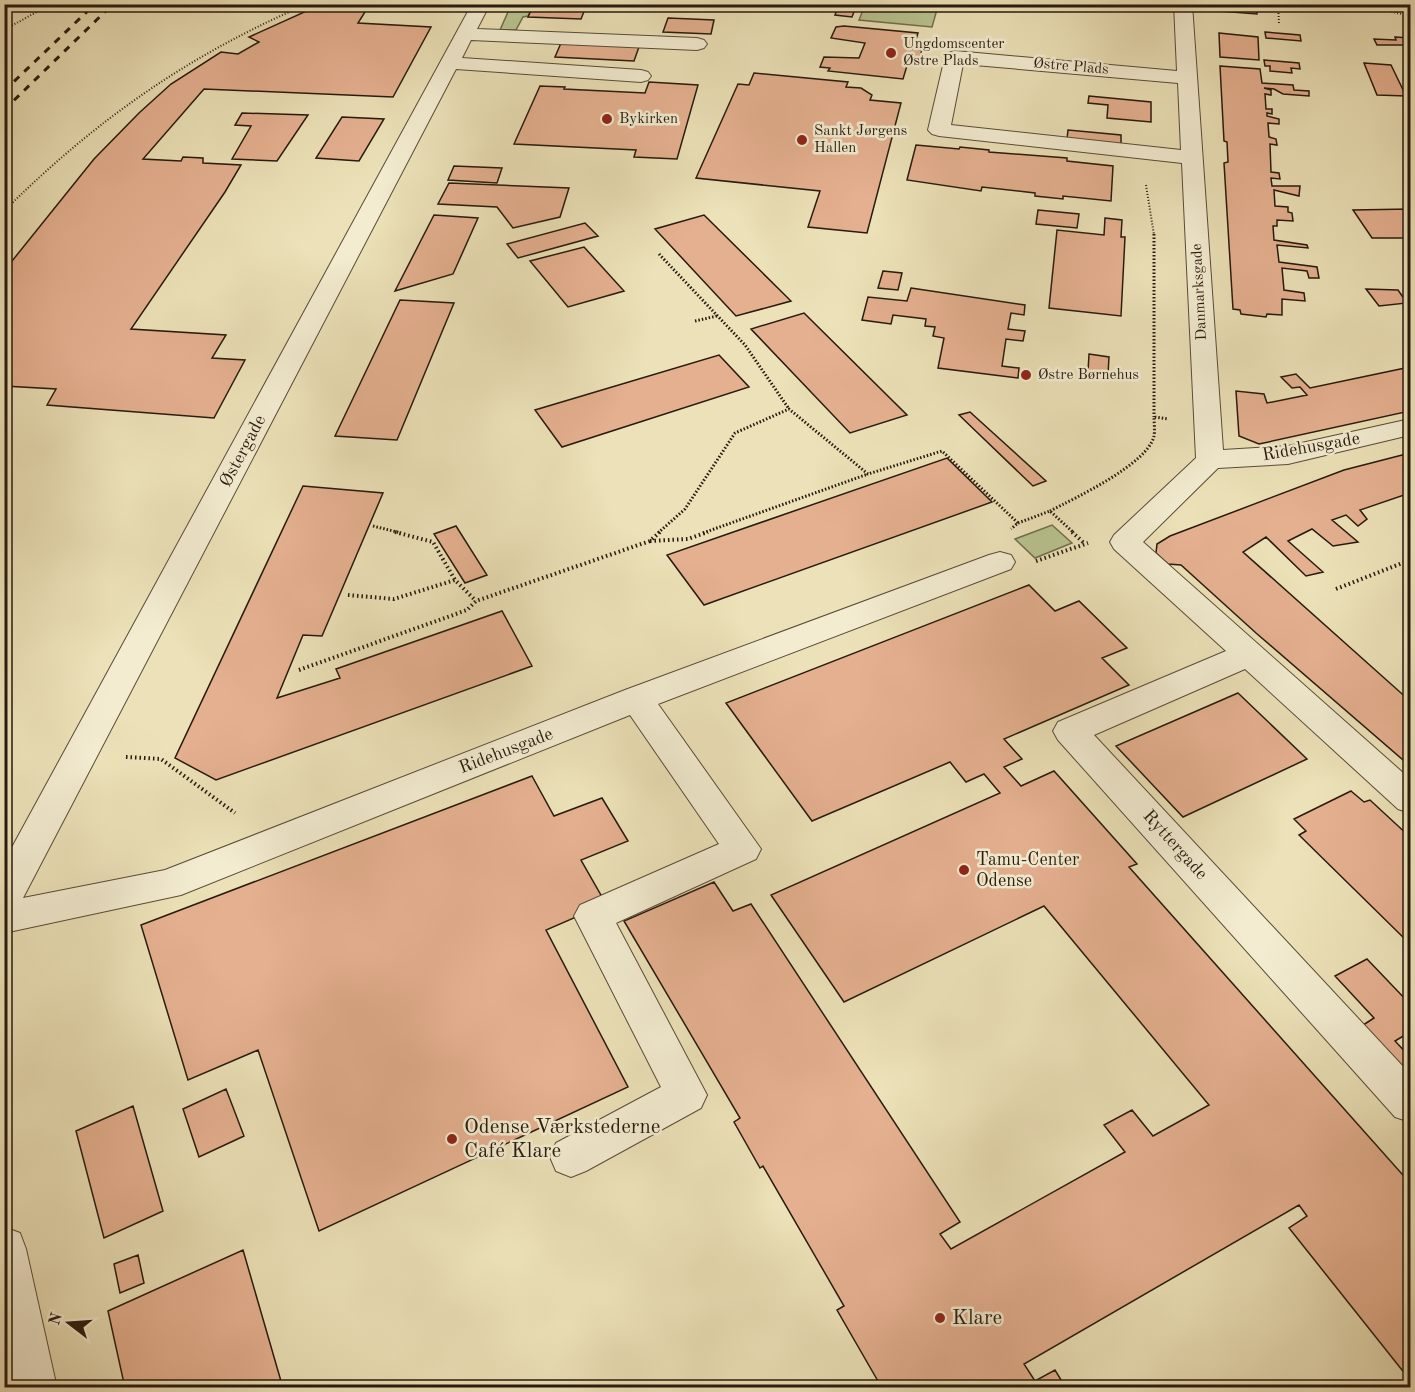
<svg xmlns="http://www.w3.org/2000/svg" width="1415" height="1392" font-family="'Old Standard TT',serif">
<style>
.green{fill:#b8c38f;stroke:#706e4e;stroke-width:1.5}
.building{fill:#e5b090;stroke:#271a0e;stroke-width:1.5}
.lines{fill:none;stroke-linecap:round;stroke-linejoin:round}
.minor-casing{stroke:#584c38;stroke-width:2}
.path-far2{stroke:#271a0e;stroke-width:2;stroke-dasharray:1 2;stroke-linecap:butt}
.path-far1{stroke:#271a0e;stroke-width:3;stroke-dasharray:1.5 2;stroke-linecap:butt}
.path{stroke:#271a0e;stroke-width:4;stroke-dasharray:1.5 3;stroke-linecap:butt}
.minor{fill:#f3ecd1;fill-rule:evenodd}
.rail{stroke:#271a0e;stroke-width:3;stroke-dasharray:7 7;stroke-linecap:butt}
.poi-dot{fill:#8f2418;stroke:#f3ecd1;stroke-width:2}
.labels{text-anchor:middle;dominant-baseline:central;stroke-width:5;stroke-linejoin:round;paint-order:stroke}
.far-poi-label{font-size:15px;fill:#271a0e;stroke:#f3ecd1;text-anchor:start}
.far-street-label{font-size:15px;fill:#271a0e;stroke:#f3ecd1}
.street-label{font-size:18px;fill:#271a0e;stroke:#f3ecd1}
.poi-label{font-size:18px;fill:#271a0e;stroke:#f3ecd1;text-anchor:start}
.near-poi-label{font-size:21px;fill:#271a0e;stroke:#f3ecd1;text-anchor:start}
</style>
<rect width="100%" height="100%" fill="#ece1b8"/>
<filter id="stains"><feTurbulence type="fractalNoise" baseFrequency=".00333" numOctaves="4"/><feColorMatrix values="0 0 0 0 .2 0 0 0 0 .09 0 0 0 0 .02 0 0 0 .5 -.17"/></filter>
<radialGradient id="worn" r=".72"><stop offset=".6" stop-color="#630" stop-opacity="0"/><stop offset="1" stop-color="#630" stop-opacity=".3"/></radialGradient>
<path class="green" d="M511 5H534L528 16 523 17 516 30H500Z
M923 5 938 6 932 27 859 20 865 5Z
M1052 525 1072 543 1035 558 1015 539Z"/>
<path class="building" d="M322 4H370L358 23 431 27 393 97 204 89 143 159 181 161 183 157 203 158V163L241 165 225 192 131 329 226 335 212 358 245 360 214 418 47 405 56 389 4 386V271L94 159 139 113 171 84 221 52 238 54 259 42 249 37Z
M534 4H587L581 19 528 17Z
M839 4H857L852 17 835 15Z
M1055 4H1094V9Z
M1218 4H1256L1257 14 1219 11Z
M668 18 714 20 711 34 663 32Z
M844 26 918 33 913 49 922 50 919 60 909 59 903 79 828 71 830 68 820 67 824 57 859 58 865 43 831 38 836 27Z
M1265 32 1300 35 1301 41 1266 38Z
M1219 33 1258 37 1259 60 1220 57Z
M1395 37 1410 38V45H1377L1374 39 1396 40Z
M561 43 639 47 634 61 555 57Z
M1264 60 1299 63 1300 69 1291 68 1292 73 1270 71V66H1265Z
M1364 63 1391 65 1406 96 1377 95Z
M1220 66 1260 69 1262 83 1293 85 1294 90 1309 91V96L1283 94 1274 89 1264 88 1271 90V95L1265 94 1266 109H1272V114L1267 113V116L1279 119V124L1268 123 1269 137 1276 139 1277 145 1270 144 1271 172 1279 173 1280 179 1271 178 1272 186H1300L1299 196 1274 190 1275 206 1288 207V212L1292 213 1293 221 1277 220V226H1273L1274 240 1307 245 1308 248 1277 245 1279 262 1317 267 1319 278H1309L1307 271 1282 268 1284 290 1304 293 1305 301 1282 299V315L1267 314 1266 317 1241 314 1240 310 1233 309 1224 163 1228 162 1227 142 1224 141Z
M754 73 848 82 846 87 861 88 872 95 870 100 901 103 867 233 808 227 820 191 696 178 738 84 749 85Z
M649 82 698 85 677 159 634 157 636 150 514 144 540 86 565 87 564 89 645 93Z
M1089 96 1151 102V122L1107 118 1108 105 1088 103Z
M242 113 308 115 277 161 232 159 251 126 235 125Z
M342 117 384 119 359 161 316 158Z
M1068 130 1121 135V145L1067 139Z
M916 145 959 149 960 147 989 150V152L1067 158V161L1113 166 1111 201 1063 196V199L1035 196V193L982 187 981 191 907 180Z
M454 166 502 168 497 183 448 180Z
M449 183 569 188 560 217 513 228 497 207 438 204Z
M1410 209V238H1372L1353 210Z
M1038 210 1079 214 1077 228 1036 224Z
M434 215 478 218 453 274 395 291Z
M704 215 791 301 736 316 655 229Z
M1105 218 1122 220 1121 237H1125L1121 316 1049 308 1057 230 1104 235Z
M585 223 598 236 518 258 507 244Z
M584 247 624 291 568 307 530 261Z
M883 271 902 273 898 290 878 288Z
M911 288 1025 305 1024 315 1011 313 1008 329 1025 331 1023 341 1006 339 1002 366 1019 368 1018 378 938 368 944 338 933 336 935 327 925 326 926 319 893 315 891 324 862 320 868 297 907 301Z
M1366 289 1398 290 1407 303 1379 306Z
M400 300 454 303 397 440 335 436Z
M804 313 907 415 850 433 751 329Z
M1089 354 1109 357 1108 374 1088 372Z
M719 355 749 387 562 447 535 410Z
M1410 367V411L1259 444 1239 436 1236 391 1264 394 1267 403 1307 395 1300 387 1292 388 1281 377 1296 374 1310 388Z
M970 412 1046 481 1033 486 959 415Z
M1410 453V493L1360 510 1367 519 1358 526 1346 515 1332 520 1358 542 1333 546 1312 529 1288 541 1323 572 1306 576 1266 537 1243 552 1410 701V766L1256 633 1181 565 1168 564 1156 553 1157 544 1170 536 1344 470Z
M947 458 992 502 704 605 667 555Z
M303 486 383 493 322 636 303 635 277 698 340 678 336 669 502 611 532 666 216 780 175 758Z
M456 526 487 575 465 583 434 534Z
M1029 585 1055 611 1079 601 1127 648 1102 658 1129 685 1004 739 1022 759 1004 767 1021 786 1054 771 1137 864 1129 867 1410 1183V1380L1289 1228 1307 1216 1299 1205 1024 1364 1035 1381 1055 1370 1066 1388H882L837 1310 844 1306 763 1166 760 1168 734 1122 740 1118 624 921 714 882 733 911 751 904 960 1222 940 1234 951 1249 1125 1152 1104 1125 1132 1110 1153 1136 1209 1105 1044 906 844 1002 771 895 1000 793 984 774 966 782 950 762 812 821 726 703Z
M1238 693 1307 759 1183 817 1116 746Z
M532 776 554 816 602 798 628 841 581 860 606 904 546 930 628 1087 319 1231 258 1050 188 1080 141 925Z
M1351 791 1364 802 1370 800 1410 837V944L1299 835 1306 831 1294 819Z
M1367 959 1410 1004V1032L1395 1041 1410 1057V1086L1357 1029 1374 1018 1335 976Z
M226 1089 244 1136 199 1157 183 1109Z
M133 1106 163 1211 104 1238 76 1131Z
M243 1250 283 1388H125L108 1311Z
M138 1255 144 1283 120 1293 114 1264Z"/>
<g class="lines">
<g class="minor-casing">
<path id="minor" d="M472 4H490L477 29 697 38 704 40 707 44 704 48 697 50 471 40 462 58 641 70 648 72 651 76 648 80 641 82 456 69 23 898 165 870 625 690 989 555 1000 552 1011 555 1015 562 1011 569 658 704 761 849 756 859 616 923 707 1095 701 1108 586 1171 571 1177 556 1171 550 1157 556 1143 661 1087 574 916 580 905 719 844 630 715 181 895 4 933V862Z
M1174 4H1192L1223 450 1288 446 1410 419V435L1288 464 1218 468 1143 542 1410 779V813L1398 809 1245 669 1094 735 1410 1074V1122L1395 1117 1058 740 1053 731 1058 722 1226 651 1114 549 1110 542 1114 535 1196 458 1182 163 939 136 932 134 928 130 945 57 948 53 955 51 1177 71ZM963 64 1178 83 1181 150 951 125Z
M4 1227 20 1233 26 1249 57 1388H9L4 1364Z"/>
</g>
<path class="path-far2" d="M1278 4 1279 24
M1341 4 1372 7 1410 16
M4 30 51 4
M1146 185 1154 235
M4 211C97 119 187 56 307 4"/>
<path class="path-far1" d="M1154 234V417
M659 254 745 345 789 409
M695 321 717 316
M1050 511C1075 498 1148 464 1154 436 1155 430 1154 423 1154 417L1168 419
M1018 523 1050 511 1074 533
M373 526 401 533
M658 533 685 509 735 433 789 409 868 474 942 451 1018 523 1011 529
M703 533 868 474"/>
<path class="path" d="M395 532 433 542 455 580
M1072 532 1084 543
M650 541 688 539 708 532
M1036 561 1088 543
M1336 589 1410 560
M348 595 394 599 455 580 476 601
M299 670 467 610 476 601 650 541 660 532
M126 757 161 759 235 813"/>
<use href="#minor" class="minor"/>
<path class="rail" d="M4 91 95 4
M4 110 113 4"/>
</g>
<g class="poi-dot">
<circle cx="891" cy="53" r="6"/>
<circle cx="607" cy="119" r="6"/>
<circle cx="802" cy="140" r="6"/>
<circle cx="1026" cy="375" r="6"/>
<circle cx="964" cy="870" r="6"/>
<circle cx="452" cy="1139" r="6"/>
<circle cx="940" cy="1318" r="6"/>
</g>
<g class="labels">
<g class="far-poi-label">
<text x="903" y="44">Ungdomscenter<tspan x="903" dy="17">Østre Plads</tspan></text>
<text x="619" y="119">Bykirken</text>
<text x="814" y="131">Sankt Jørgens<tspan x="814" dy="17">Hallen</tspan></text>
<text x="1038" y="375">Østre Børnehus</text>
</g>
<g class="far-street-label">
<text transform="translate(1071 67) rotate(5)">Østre Plads</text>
<text transform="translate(1200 292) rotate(-93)">Danmarksgade</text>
</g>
<g class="street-label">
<text transform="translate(1311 447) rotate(-10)">Ridehusgade</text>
<text transform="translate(243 451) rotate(-62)">Østergade</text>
<text transform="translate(506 751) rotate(-21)">Ridehusgade</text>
<text transform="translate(1175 845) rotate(48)">Ryttergade</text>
</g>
<g class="poi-label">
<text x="976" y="860">Tamu-Center<tspan x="976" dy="21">Odense</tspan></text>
</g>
<g class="near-poi-label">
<text x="464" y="1127">Odense Værkstederne<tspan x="464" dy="24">Café Klare</tspan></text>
<text x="952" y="1318">Klare</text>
</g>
</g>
<rect width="1415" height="1392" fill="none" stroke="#ece1b8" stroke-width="24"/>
<rect x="6" y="6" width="1403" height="1380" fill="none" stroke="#271a0e" stroke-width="3"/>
<rect x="12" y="12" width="1391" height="1368" fill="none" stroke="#271a0e" stroke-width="1.5"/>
<g transform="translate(69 1323) rotate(287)" stroke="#f3ecd1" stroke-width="4.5" paint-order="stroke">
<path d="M0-4.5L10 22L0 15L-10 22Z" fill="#271a0e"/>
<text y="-9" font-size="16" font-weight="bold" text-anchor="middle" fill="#271a0e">N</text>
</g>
<rect width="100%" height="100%" filter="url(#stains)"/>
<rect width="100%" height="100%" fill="url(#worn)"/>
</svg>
